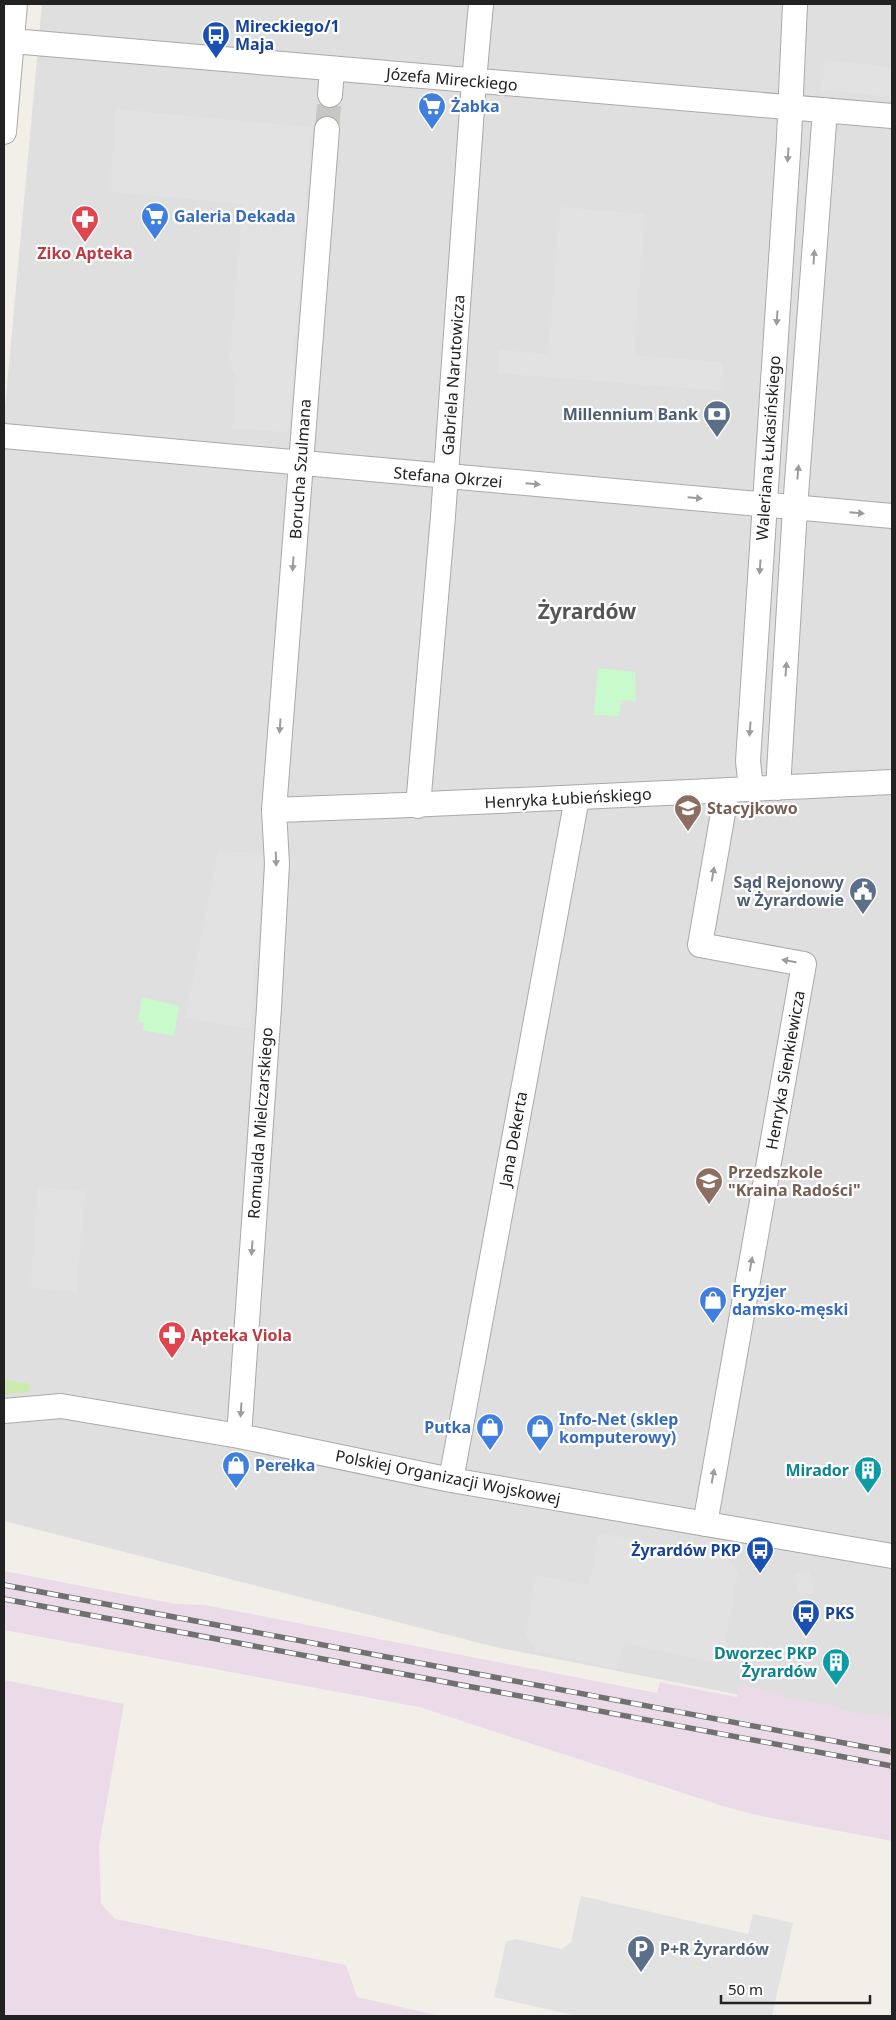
<svg xmlns="http://www.w3.org/2000/svg" width="896" height="2020" font-family="'Noto Sans',sans-serif">
<style>
.residential{fill:#e0dfdf}
.industrial{fill:#ebdbe8}
.grass{fill:#cdebb0}
.park{fill:#c8facc}
.parking{fill:#e2e2e2}
.lines{fill:none;stroke-linecap:round;stroke-linejoin:round}
.minor-tunnel{stroke:#c8c6c1;stroke-width:24;stroke-dasharray:24 12;stroke-linecap:butt}
.minor-casing{stroke:#a9a9a9;stroke-width:26}
.minor{stroke:#fff;stroke-width:24}
.rail-casing{stroke:#707070;stroke-width:5.5}
.rail{stroke:#fff;stroke-width:4;stroke-dasharray:11;stroke-linecap:butt}
.oneway{fill:#9c9c9c}
.labels{text-anchor:middle;dominant-baseline:central;stroke-width:4.5;stroke-linejoin:round;paint-order:stroke}
.transit-label{font-size:16px;font-weight:bold;fill:#164399;stroke:#fff;text-anchor:start}
.street-label{font-size:16px;fill:#222;stroke:#fff}
.shop-label{font-size:16px;font-weight:bold;fill:#366cbe;stroke:#fff;text-anchor:start}
.health-label{font-size:16px;font-weight:bold;fill:#be3a42;stroke:#fff}
.service-label{font-size:16px;font-weight:bold;fill:#4e5e75;stroke:#fff;text-anchor:end}
.education-label{font-size:16px;font-weight:bold;fill:#785e54;stroke:#fff;text-anchor:start}
.culture-label{font-size:16px;font-weight:bold;fill:#0d838f;stroke:#fff;text-anchor:end}
.district-label{font-size:21px;font-weight:bold;fill:#555;stroke:#fff}
</style>
<rect width="100%" height="100%" fill="#f2efe9"/>
<path class="residential" d="M42 4H892V1725L495 1647 4 1521V419Z"/>
<path class="industrial" d="M4 1571 176 1604 205 1605 657 1693 660 1682 737 1697 739 1685 784 1694V1697L840 1707V1710L870 1715 871 1713 892 1717V1841L756 1815 726 1807 419 1707 4 1630Z
M4 1680 124 1704 99 1846 101 1904 115 1919 346 1965 357 1997 440 2016H4Z"/>
<path class="grass" d="M4 1379 30 1384 29 1392 4 1394Z"/>
<path class="park" d="M598 668 635 672 636 701 621 700 619 716 594 715Z
M142 997 179 1006 174 1036 143 1030 144 1023 138 1021Z"/>
<path class="parking" d="M824 60 892 67V97L821 90Z
M115 109 312 127 288 432 232 429 236 379 229 362 243 204 110 192Z
M560 207 645 214 634 355 723 362 721 391 497 373 499 350 548 354Z
M218 851 264 853 250 1029 185 1018Z
M38 1187 85 1191 77 1292 30 1288Z
M599 1533 726 1556 738 1574 725 1646H721L718 1664 624 1643 618 1669 535 1651 526 1633 536 1575 589 1585Z
M809 1570 815 1593 800 1596 794 1574Z
M581 1896 748 1934 753 1914 793 1923 772 2016H577L494 1997 506 1942 515 1939 562 1949 571 1942Z"/>
<g class="lines">
<path class="minor-tunnel" d="M327 129 330 95"/>
<g class="minor-casing">
<path id="minor" d="M12 41 892 116
M330 95 332 69
M4 132 15 4
M4 436 892 516
M778 788 795 508 825 110
M751 789 748 761 789 138 795 4
M418 806 443 516 474 81 481 4
M274 810C480 803 686 792 892 782
M4 1411 61 1406 239 1436 451 1480 892 1556
M239 1436 269 1008 277 864 274 810 327 129
M451 1480 577 798
M705 1524 804 964 700 945 727 790"/>
</g>
<use href="#minor" class="minor"/>
<g class="rail-casing">
<path id="rail" d="M4 1585 892 1752
M4 1599 892 1766"/>
</g>
<use href="#rail" class="rail"/>
</g>
<defs><path id="oneway-solid" d="M-6-.8H1V-3.2L6.5 0L1 3.2V.8H-6Z" transform="scale(1.25)"/></defs>
<g class="oneway">
<use href="#oneway-solid" transform="translate(788 155) rotate(94)"/>
<use href="#oneway-solid" transform="translate(814 257) rotate(-86)"/>
<use href="#oneway-solid" transform="translate(777 318) rotate(94)"/>
<use href="#oneway-solid" transform="translate(798 472) rotate(-85)"/>
<use href="#oneway-solid" transform="translate(533 484) rotate(5)"/>
<use href="#oneway-solid" transform="translate(695 498) rotate(5)"/>
<use href="#oneway-solid" transform="translate(857 513) rotate(5)"/>
<use href="#oneway-solid" transform="translate(293 564) rotate(94)"/>
<use href="#oneway-solid" transform="translate(760 567) rotate(94)"/>
<use href="#oneway-solid" transform="translate(786 669) rotate(-86)"/>
<use href="#oneway-solid" transform="translate(280 726) rotate(94)"/>
<use href="#oneway-solid" transform="translate(750 729) rotate(94)"/>
<use href="#oneway-solid" transform="translate(276 859) rotate(88)"/>
<use href="#oneway-solid" transform="translate(713 874) rotate(-80)"/>
<use href="#oneway-solid" transform="translate(789 961) rotate(-170)"/>
<use href="#oneway-solid" transform="translate(252 1248) rotate(94)"/>
<use href="#oneway-solid" transform="translate(751 1264) rotate(-80)"/>
<use href="#oneway-solid" transform="translate(241 1410) rotate(94)"/>
<use href="#oneway-solid" transform="translate(713 1476) rotate(-80)"/>
</g>
<defs>
<g id="bus-pin" transform="scale(1.4375)"><path d="M0 17L-7.5 6A9.5 9.5 0 1 1 7.5 6Z" fill="#1a4fb4" stroke="#fff"/><path d="M-5-6H5V4H4V6H2V4H-2V6H-4V4H-5ZM-3.5-4V0h7V-4ZM-3.5 1.2v1.5H-2V1.2ZM2 1.2v1.5H3.5V1.2Z" fill="#fff"/></g>
<g id="supermarket-pin" transform="scale(1.4375)"><path d="M0 17L-7.5 6A9.5 9.5 0 1 1 7.5 6Z" fill="#3f7fe0" stroke="#fff"/><path d="M-6-5.5h2.5l.6 2H6L4.5 2H-2.5L-4.4-4H-6ZM-1.5 3.2a1.3 1.3 0 1 0 .1 0ZM3 3.2a1.3 1.3 0 1 0 .1 0Z" fill="#fff"/></g>
<g id="pharmacy-pin" transform="scale(1.4375)"><path d="M0 17L-7.5 6A9.5 9.5 0 1 1 7.5 6Z" fill="#e0444e" stroke="#fff"/><path d="M-2-6h4v4h4v4h-4v4h-4v-4h-4v-4h4Z" fill="#fff"/></g>
<g id="bank-pin" transform="scale(1.4375)"><path d="M0 17L-7.5 6A9.5 9.5 0 1 1 7.5 6Z" fill="#5c6f8a" stroke="#fff"/><path d="M-6-4H6V4H-6ZM0-2.3a2.3 2.3 0 1 0 0 4.6a2.3 2.3 0 1 0 0-4.6Z" fill="#fff"/></g>
<g id="school-pin" transform="scale(1.4375)"><path d="M0 17L-7.5 6A9.5 9.5 0 1 1 7.5 6Z" fill="#8d6e63" stroke="#fff"/><path d="M0-5L7-2L0 1L-7-2ZM-4 1L0 2.5L4 1V4Q0 6-4 4Z" fill="#fff"/></g>
<g id="civic-pin" transform="scale(1.4375)"><path d="M0 17L-7.5 6A9.5 9.5 0 1 1 7.5 6Z" fill="#5c6f8a" stroke="#fff"/><path d="M-.6-6.5H3V-4.5H.6V-3L4-1V1h2V6H-6V1h2V-1L-.6-3ZM-1.2 2.5V6h2.4V2.5Z" fill="#fff"/></g>
<g id="shop-pin" transform="scale(1.4375)"><path d="M0 17L-7.5 6A9.5 9.5 0 1 1 7.5 6Z" fill="#3f7fe0" stroke="#fff"/><path d="M-5-2.5h2.3a2.7 3.5 0 0 1 5.4 0H5L5.5 6h-11ZM-1.5-2.5h3a1.5 2.3 0 0 0-3 0Z" fill="#fff"/></g>
<g id="building-pin" transform="scale(1.4375)"><path d="M0 17L-7.5 6A9.5 9.5 0 1 1 7.5 6Z" fill="#0f9aa8" stroke="#fff"/><path d="M-4-6H4V6H1V3H-1V6H-4ZM-2.5-4.3h1.7v1.8h-1.7ZM.8-4.3h1.7v1.8H.8ZM-2.5-1h1.7V.8h-1.7ZM.8-1h1.7V.8H.8Z" fill="#fff"/></g>
<g id="parking-pin" transform="scale(1.4375)"><path d="M0 17L-7.5 6A9.5 9.5 0 1 1 7.5 6Z" fill="#5c6f8a" stroke="#fff"/><path d="M-3.5-5.5H1a3.5 3.5 0 0 1 0 7H-1V5.5H-3.5ZM-1-3.4V-.6H.8a1.4 1.4 0 0 0 0-2.8Z" fill="#fff"/></g>
</defs>
<g fill-rule="evenodd">
<use href="#bus-pin" x="216" y="35"/>
<use href="#supermarket-pin" x="432" y="106"/>
<use href="#supermarket-pin" x="155" y="216"/>
<use href="#pharmacy-pin" x="85" y="219"/>
<use href="#bank-pin" x="717" y="414"/>
<use href="#school-pin" x="688" y="808"/>
<use href="#civic-pin" x="863" y="891"/>
<use href="#school-pin" x="709" y="1181"/>
<use href="#shop-pin" x="713" y="1300"/>
<use href="#pharmacy-pin" x="172" y="1335"/>
<use href="#shop-pin" x="490" y="1427"/>
<use href="#shop-pin" x="540" y="1428"/>
<use href="#shop-pin" x="236" y="1465"/>
<use href="#building-pin" x="868" y="1470"/>
<use href="#bus-pin" x="760" y="1550"/>
<use href="#bus-pin" x="806" y="1613"/>
<use href="#building-pin" x="836" y="1662"/>
<use href="#parking-pin" x="641" y="1949"/>
</g>
<g class="labels">
<g class="transit-label">
<text x="235" y="26">Mireckiego/1<tspan x="235" dy="18">Maja</tspan></text>
<text x="741" y="1550" text-anchor="end">Żyrardów PKP</text>
<text x="825" y="1613">PKS</text>
</g>
<g class="street-label">
<text transform="translate(452 79) rotate(5)">Józefa Mireckiego</text>
<text transform="translate(453 375) rotate(-86)">Gabriela Narutowicza</text>
<text transform="translate(768 448) rotate(-86)">Waleriana Łukasińskiego</text>
<text transform="translate(300 469) rotate(-86)">Borucha Szulmana</text>
<text transform="translate(448 477) rotate(5)">Stefana Okrzei</text>
<text transform="translate(568 798) rotate(-3)">Henryka Łubieńskiego</text>
<text transform="translate(785 1070) rotate(-80)">Henryka Sienkiewicza</text>
<text transform="translate(260 1123) rotate(-86)">Romualda Mielczarskiego</text>
<text transform="translate(513 1139) rotate(-80)">Jana Dekerta</text>
<text transform="translate(448 1477) rotate(11)">Polskiej Organizacji Wojskowej</text>
</g>
<g class="shop-label">
<text x="451" y="106">Żabka</text>
<text x="174" y="216">Galeria Dekada</text>
<text x="732" y="1291">Fryzjer<tspan x="732" dy="18">damsko-męski</tspan></text>
<text x="559" y="1419">Info-Net (sklep<tspan x="559" dy="18">komputerowy)</tspan></text>
<text x="471" y="1427" text-anchor="end">Putka</text>
<text x="255" y="1465">Perełka</text>
</g>
<g class="health-label">
<text x="85" y="253">Ziko Apteka</text>
<text x="191" y="1335" text-anchor="start">Apteka Viola</text>
</g>
<g class="service-label">
<text x="698" y="414">Millennium Bank</text>
<text x="844" y="882">Sąd Rejonowy<tspan x="844" dy="18">w Żyrardowie</tspan></text>
<text x="660" y="1949" text-anchor="start">P+R Żyrardów</text>
</g>
<g class="education-label">
<text x="707" y="808">Stacyjkowo</text>
<text x="728" y="1172">Przedszkole<tspan x="728" dy="18">"Kraina Radości"</tspan></text>
</g>
<g class="culture-label">
<text x="849" y="1470">Mirador</text>
<text x="817" y="1653">Dworzec PKP<tspan x="817" dy="18">Żyrardów</tspan></text>
</g>
<g class="district-label">
<text x="587" y="611">Żyrardów</text>
</g>
</g>
<rect width="896" height="2020" fill="none" stroke="#222222" stroke-width="10"/>
<path d="M721 1995v8h149v-8" fill="none" stroke="#222222" stroke-width="2.5"/>
<text x="728" y="1995" font-size="15" fill="#222222" stroke="#ffffff" stroke-width="4" paint-order="stroke">50 m</text>
</svg>
